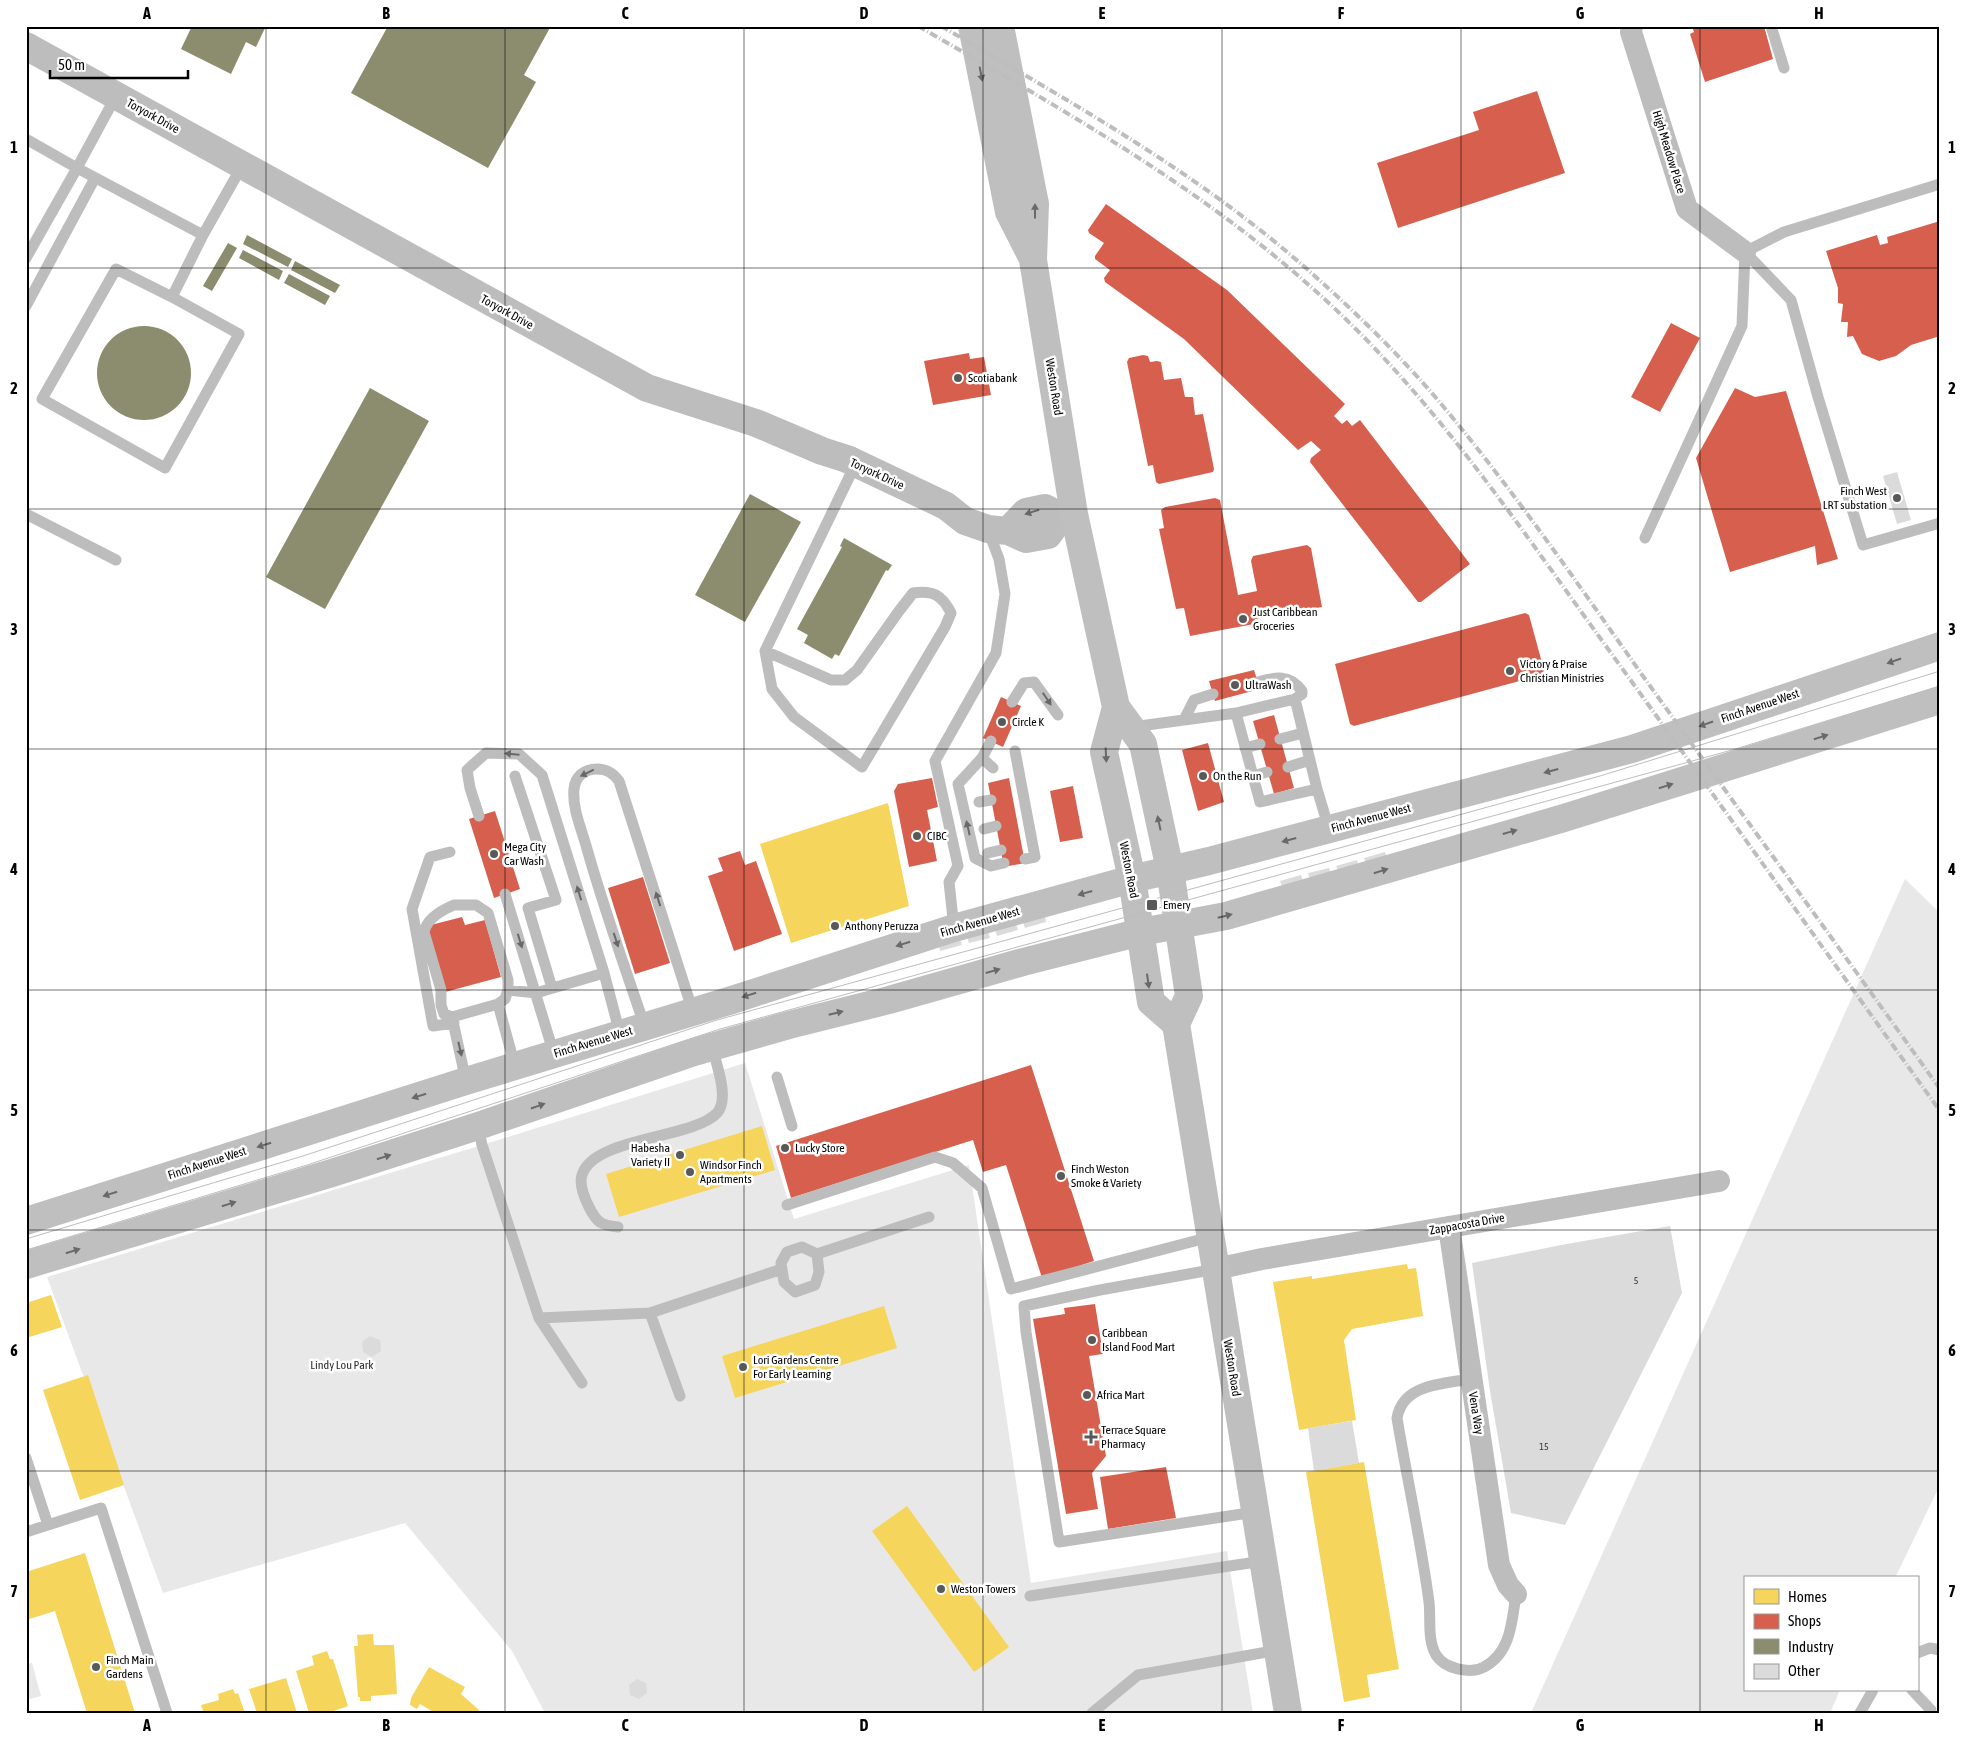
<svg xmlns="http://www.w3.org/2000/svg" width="1966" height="1739" font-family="'Asap Condensed',sans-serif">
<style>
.green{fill:#e8e8e8}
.homes{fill:#f6d55c}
.shops{fill:#d6604d}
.industry{fill:#8c8c6e}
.building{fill:#dbdbdb}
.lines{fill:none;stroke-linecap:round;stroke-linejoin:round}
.service{stroke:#bdbdbd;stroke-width:11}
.minor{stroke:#bdbdbd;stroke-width:22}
.tertiary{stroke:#bdbdbd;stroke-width:28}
.secondary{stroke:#bfbfbf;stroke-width:28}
.tram{stroke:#bdbdbd;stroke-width:1}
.rail{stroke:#bdbdbd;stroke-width:4;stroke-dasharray:8 2.5 1 2.5;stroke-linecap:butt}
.oneway{fill:#696969}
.oneway2{fill:#686868}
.grid{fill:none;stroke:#000;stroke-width:1;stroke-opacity:0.55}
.poi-dot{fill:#595959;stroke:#fff;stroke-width:2}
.labels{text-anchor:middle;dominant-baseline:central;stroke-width:5;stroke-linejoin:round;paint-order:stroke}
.number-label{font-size:10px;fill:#373737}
.street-label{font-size:12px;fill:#000;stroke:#fff}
.poi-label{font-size:12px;fill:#000;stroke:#fff;text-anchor:start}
.park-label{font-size:12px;fill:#2c2c2c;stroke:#fff}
.neatline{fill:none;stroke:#000;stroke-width:2}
.grid-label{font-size:16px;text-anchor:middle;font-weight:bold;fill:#000}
</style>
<rect width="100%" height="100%" fill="#fff"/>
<path class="green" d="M1905 879 1940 913V1485L1895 1578H1745V1690H1840L1830 1713H1531Z
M745 1063 794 1219 969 1165 1031 1583 1227 1551 1253 1713H545L512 1651 405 1523 163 1593 47 1277 482 1145Z
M32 1663 41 1696 26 1700V1664Z"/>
<path class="homes" d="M888 803 909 906 791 943 760 844Z
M762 1126 775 1170 619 1217 606 1174Z
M1407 1264 1408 1269 1416 1268 1423 1316 1352 1329 1344 1340 1356 1420 1299 1430 1273 1282 1312 1276V1279Z
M51 1295 62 1327 26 1338V1303Z
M884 1306 897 1348 735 1398 722 1356Z
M88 1375 124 1485 80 1500 43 1390Z
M1364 1462 1399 1669 1367 1675 1370 1697 1344 1702 1306 1472Z
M907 1506 1009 1647 974 1672 872 1531Z
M85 1553 135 1713H87L55 1611 26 1620V1572Z
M373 1634 374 1645H394L397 1694 371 1696V1701H360V1697H358L354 1646H358L357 1635Z
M327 1651 330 1659H333L348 1706 328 1713H309L296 1671 314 1665 312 1656Z
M429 1667 465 1687 461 1694 479 1710 478 1712 435 1713 420 1704 417 1709 410 1705 411 1698Z
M286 1678 297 1713H257L249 1689Z
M233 1689 235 1694 238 1693 245 1713H204L201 1705 219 1700 218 1694Z"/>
<path class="shops" d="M1692 26H1764L1773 59 1705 82 1690 34 1694 32Z
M1537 91 1565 173 1398 228 1377 163 1479 130 1473 112Z
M1106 204 1227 290 1345 404 1334 416 1342 424 1347 420 1352 426 1360 420 1470 564 1421 602H1418L1310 462 1311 458 1321 450 1311 441 1298 450 1184 339 1105 282 1104 278 1110 270 1095 259V256L1104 243 1089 233 1088 230Z
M1940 221V336L1911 345 1896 356 1879 361 1862 354 1853 336 1847 337 1848 322H1841L1843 304 1838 303V288L1826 251 1877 235 1880 245 1888 243 1887 237Z
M1671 323 1700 338 1660 412 1631 397Z
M969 353 970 359 984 357 991 395 933 405 924 361Z
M1143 355 1148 356 1150 362 1157 361 1161 362 1164 380 1181 378 1185 397H1193L1195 415 1203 414 1214 469 1213 472 1159 484 1156 482 1153 465 1148 466 1127 362 1129 358Z
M1735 388 1755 397 1786 391 1838 559 1817 565 1815 546 1730 572 1696 458Z
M1215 498 1220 500 1238 595 1257 591 1251 561 1253 556 1307 545 1311 548 1322 607 1255 619 1254 624 1190 636 1184 608 1176 609 1159 529 1164 528 1161 510 1165 507Z
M1525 613 1529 615 1544 670 1542 675 1354 726 1350 724 1335 664Z
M1254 670 1260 689 1215 701 1209 681Z
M1001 697 1021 706 1003 747 983 738Z
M1274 715 1294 788 1274 794 1253 721Z
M1208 743 1224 802 1198 811 1182 750Z
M932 778 938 807 927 810 937 861 909 867 894 791 898 784Z
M1009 778 1025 863 1004 867 988 783Z
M1073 786 1083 838 1060 842 1050 791Z
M495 811 520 889 494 898 469 819Z
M740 851 745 865 756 861 782 934 734 951 708 876 723 871 718 858Z
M643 877 670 963 635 974 608 888Z
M462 917 465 925 485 920 501 977 445 992 427 926Z
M1031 1065 1094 1261 1042 1278 1006 1165 983 1172 973 1140 791 1198 776 1146Z
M1095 1304 1103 1354 1089 1356 1106 1456 1092 1473 1098 1509 1066 1514 1033 1319 1065 1314 1064 1308Z
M1166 1467 1176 1518 1108 1529 1100 1477Z"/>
<path class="industry" d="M192 26H266L256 47 246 42 231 74 181 49Z
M388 26H551L524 75 536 82 488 168 351 93Z
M247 235 292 259 288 267 243 244Z
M228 243 237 248 212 291 203 286Z
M243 250 283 271 279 280 239 258Z
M295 261 340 285 335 293 291 270Z
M289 274 330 296 325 305 284 283Z
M97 373a47 47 0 1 1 94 0a47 47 0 1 1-94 0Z
M370 388 429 421 325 609 266 577Z
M750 494 801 522 745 622 695 595Z
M844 538 892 565 888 571 886 570 839 656 835 654 832 659 804 643 808 635 797 629 842 547 840 546Z"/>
<path class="building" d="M1897 472 1911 520 1897 524 1883 476Z
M1385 852 1387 858 1366 864 1364 858Z
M1357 860 1359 866 1338 871 1336 866Z
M1329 868 1331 874 1310 880 1308 873Z
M1301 875 1303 881 1282 887 1280 881Z
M1045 916 1046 922 1025 928 1023 922Z
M1016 924 1018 930 997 936 995 930Z
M988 931 990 938 969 943 967 937Z
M960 939 962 945 940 951 939 945Z
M1670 1226 1682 1293 1565 1525 1511 1513 1490 1391 1472 1263 1561 1245Z
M370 1336 380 1340 381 1351 372 1357 363 1352 362 1342Z
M1352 1421 1359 1463 1314 1471 1308 1428Z
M637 1679 646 1683 647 1693 639 1699 630 1695 629 1685Z"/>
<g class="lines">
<path class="service" d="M1771 26 1784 68
M116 96 77 168 203 235 242 166
M26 139 77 168 26 258
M1745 252 1791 300 1818 397 1863 545 1940 523
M1745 252 1784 232 1940 184
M172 297 239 334 165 468 42 399 116 269 172 297 203 235
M26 306 95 178
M26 514 116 560
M1645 538 1742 326 1745 252
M765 651 772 689 794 717 862 767 945 627 951 613C942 595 933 590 913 593L899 611 857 670 845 680H831L765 651 856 463
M1295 699 1317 789
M1012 702 1024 683 1034 682 1058 715
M1236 713 1295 699 1302 694V691C1290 674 1275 677 1258 682
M1184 720 1194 700 1213 694
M1132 727 1236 713 1260 802 1317 789 1329 829
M1280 739 1303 733
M991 741 982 758 958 784 975 858 991 866 1004 863
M1245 748 1260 744
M1015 751 1035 857 1025 859
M982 758 993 768
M1288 767 1310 760
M515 776 556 900 528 908 552 988
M1253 776 1267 772
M979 802 991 800
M479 816 470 788 467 770 486 753 519 754 542 775 604 973 620 1034
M984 829 996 826
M450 852 430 857 412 909 433 1026 454 1023
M988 853 1001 850
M505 894 554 1054
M454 905H476L488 913 508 980V990L505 999 498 1004 452 1017 444 1014 441 1005V990L424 932C427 918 442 910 454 905Z
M954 928 949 882 958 866 935 761 996 653 1005 594 999 559 988 530
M508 990 536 993 604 973
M498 1004 515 1066
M452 1017 466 1081
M645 1027C625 968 604 909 587 849 582 830 572 809 574 789 575 777 584 769 597 769 607 769 613 773 619 781L693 1012
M777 1077 792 1126
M478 1126 482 1145 539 1318 650 1313 680 1396
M787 1205 935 1157 953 1163 982 1188 1011 1289 1210 1237
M618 1227C601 1225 597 1223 589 1207 585 1199 579 1184 582 1175 593 1137 693 1139 717 1113 730 1099 716 1063 712 1047
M817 1254 819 1272 815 1285 795 1292 784 1282 781 1263 787 1252 802 1247 817 1254 929 1217
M1216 1269 1100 1290 1024 1306 1026 1332 1059 1542 1255 1512
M650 1313 782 1269
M539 1318 582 1383
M1470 1379C1443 1384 1403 1384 1397 1418 1407 1479 1421 1541 1429 1602 1431 1619 1427 1639 1436 1655 1444 1668 1470 1675 1484 1667 1511 1653 1512 1621 1516 1594
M26 1458 48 1525
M26 1532 101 1508 167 1713
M1030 1596 1263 1561
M1917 1653 1930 1648 1940 1650
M1912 1690 1931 1710
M1092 1713 1138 1675 1278 1650
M1860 1713 1873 1690"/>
<path class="minor" d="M1632 26 1631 32 1687 209 1745 252
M1449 1227 1499 1565 1508 1585 1516 1594
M1216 1269 1262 1259 1719 1181"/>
<path class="tertiary" d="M26 46 647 388 756 423 822 451 847 459 946 506 965 521 988 529 1008 531 1026 539 1048 535 1061 517 1045 508 1026 512 1008 531"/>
<path class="secondary" d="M972 26 1009 212 1033 259
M1000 26 1035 204 1033 260 1074 514 1116 707 1143 744 1170 870 1189 996 1176 1024 1288 1713
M1116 707 1104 752 1132 879 1151 1002 1176 1024
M26 1221 466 1081 732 1000 954 928 1132 879 1209 861 1632 749 1940 646
M26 1265 332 1173 478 1126 694 1052 789 1025 889 1000 1023 962 1141 932 1226 916 1564 818 1940 700"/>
<path class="tram" d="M26 1239 303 1156 717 1020 1600 776 1940 671
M26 1250 307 1165 720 1029 1732 750 1940 686"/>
<path class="rail" d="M918 26C1063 110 1209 191 1332 306 1438 405 1519 526 1603 642 1716 798 1828 955 1940 1111
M941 26C1065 99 1192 169 1300 263 1348 305 1395 350 1437 399 1512 488 1578 584 1645 679 1743 815 1842 952 1940 1089"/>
</g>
<defs><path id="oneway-solid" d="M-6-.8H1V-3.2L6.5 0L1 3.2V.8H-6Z" transform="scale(1.25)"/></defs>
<g class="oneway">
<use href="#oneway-solid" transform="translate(981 74) rotate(79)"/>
<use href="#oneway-solid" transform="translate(1035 211) rotate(-90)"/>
<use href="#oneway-solid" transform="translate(1894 661) rotate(161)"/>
<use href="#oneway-solid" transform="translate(1706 724) rotate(161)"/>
<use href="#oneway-solid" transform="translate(1821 737) rotate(-17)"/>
<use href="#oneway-solid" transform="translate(1106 755) rotate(87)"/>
<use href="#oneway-solid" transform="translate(1551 771) rotate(165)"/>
<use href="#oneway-solid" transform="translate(1666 786) rotate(-17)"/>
<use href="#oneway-solid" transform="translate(1159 823) rotate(-102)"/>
<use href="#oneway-solid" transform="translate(1510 832) rotate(-16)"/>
<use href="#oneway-solid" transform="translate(1289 840) rotate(165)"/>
<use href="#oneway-solid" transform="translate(1381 871) rotate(-17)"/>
<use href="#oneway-solid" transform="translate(1085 893) rotate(164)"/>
<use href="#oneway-solid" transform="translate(1225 916) rotate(-14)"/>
<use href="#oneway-solid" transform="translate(903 944) rotate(162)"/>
<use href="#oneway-solid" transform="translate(993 971) rotate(-16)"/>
<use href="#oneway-solid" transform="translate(1148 981) rotate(82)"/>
<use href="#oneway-solid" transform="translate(749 995) rotate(162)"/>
<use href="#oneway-solid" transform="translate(836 1013) rotate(-14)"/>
<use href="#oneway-solid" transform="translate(419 1096) rotate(162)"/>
<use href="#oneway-solid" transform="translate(538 1106) rotate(-19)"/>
<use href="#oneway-solid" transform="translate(264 1145) rotate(162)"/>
<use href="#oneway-solid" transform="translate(384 1157) rotate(-18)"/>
<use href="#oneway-solid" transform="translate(110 1194) rotate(162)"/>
<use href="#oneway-solid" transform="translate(229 1204) rotate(-17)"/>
<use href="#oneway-solid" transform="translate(73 1251) rotate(-17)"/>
</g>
<g class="oneway2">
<use href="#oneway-solid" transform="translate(1032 512) rotate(163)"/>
<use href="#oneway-solid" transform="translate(1047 699) rotate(56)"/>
<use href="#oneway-solid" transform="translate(512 754) rotate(-175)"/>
<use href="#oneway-solid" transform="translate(587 773) rotate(154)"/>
<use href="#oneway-solid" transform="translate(968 828) rotate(-103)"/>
<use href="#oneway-solid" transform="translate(579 893) rotate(-107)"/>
<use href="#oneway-solid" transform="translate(658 899) rotate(-108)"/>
<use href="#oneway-solid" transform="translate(616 940) rotate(72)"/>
<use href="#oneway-solid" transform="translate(520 941) rotate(73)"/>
<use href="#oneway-solid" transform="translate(460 1049) rotate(77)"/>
</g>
<path class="grid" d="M266 26V1713M505 26V1713M744 26V1713M983 26V1713M1222 26V1713M1461 26V1713M1700 26V1713M26 268H1940M26 509H1940M26 749H1940M26 990H1940M26 1230H1940M26 1471H1940"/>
<g class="poi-dot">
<circle cx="958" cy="378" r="5"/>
<circle cx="1897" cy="498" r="5"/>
<circle cx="1243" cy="619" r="5"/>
<circle cx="1510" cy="671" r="5"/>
<circle cx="1235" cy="685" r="5"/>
<circle cx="1002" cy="722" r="5"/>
<circle cx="1203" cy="776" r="5"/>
<circle cx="917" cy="836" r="5"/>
<circle cx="494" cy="854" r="5"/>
<rect x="1146" y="899" width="12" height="12" rx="2.5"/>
<circle cx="835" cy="926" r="5"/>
<circle cx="785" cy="1148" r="5"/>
<circle cx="680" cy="1155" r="5"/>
<circle cx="690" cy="1172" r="5"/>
<circle cx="1061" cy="1176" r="5"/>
<circle cx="1092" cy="1340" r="5"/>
<circle cx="743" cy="1367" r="5"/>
<circle cx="1087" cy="1395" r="5"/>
<path d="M1088.5 1429.5h5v5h5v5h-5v5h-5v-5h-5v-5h5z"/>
<circle cx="941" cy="1589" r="5"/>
<circle cx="96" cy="1667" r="5"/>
</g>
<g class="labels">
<g class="number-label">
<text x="1636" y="1280">5</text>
<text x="1544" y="1446">15</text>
</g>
<g class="street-label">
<text transform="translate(153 116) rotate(29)">Toryork Drive</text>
<text transform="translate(1669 152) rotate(73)">High Meadow Place</text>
<text transform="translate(507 312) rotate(29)">Toryork Drive</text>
<text transform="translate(1054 387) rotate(81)">Weston Road</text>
<text transform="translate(877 474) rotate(25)">Toryork Drive</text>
<text transform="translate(1760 706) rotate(-19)">Finch Avenue West</text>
<text transform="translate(1371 818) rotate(-15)">Finch Avenue West</text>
<text transform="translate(1129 870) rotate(79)">Weston Road</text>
<text transform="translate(980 922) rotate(-16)">Finch Avenue West</text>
<text transform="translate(593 1042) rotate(-17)">Finch Avenue West</text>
<text transform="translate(207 1163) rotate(-18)">Finch Avenue West</text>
<text transform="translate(1467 1224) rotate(-10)">Zappacosta Drive</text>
<text transform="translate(1232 1368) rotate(81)">Weston Road</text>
<text transform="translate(1476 1413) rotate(81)">Vena Way</text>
</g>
<g class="poi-label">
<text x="968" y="378">Scotiabank</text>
<text x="1887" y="491" text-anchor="end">Finch West<tspan x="1887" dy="14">LRT substation</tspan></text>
<text x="1253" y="612">Just Caribbean<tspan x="1253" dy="14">Groceries</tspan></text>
<text x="1520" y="664">Victory &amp; Praise<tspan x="1520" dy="14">Christian Ministries</tspan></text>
<text x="1245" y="685">UltraWash</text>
<text x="1012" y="722">Circle K</text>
<text x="1213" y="776">On the Run</text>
<text x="927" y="836">CIBC</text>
<text x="504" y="847">Mega City<tspan x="504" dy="14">Car Wash</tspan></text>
<text x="1163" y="905">Emery</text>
<text x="845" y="926">Anthony Peruzza</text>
<text x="670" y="1148" text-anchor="end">Habesha<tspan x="670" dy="14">Variety II</tspan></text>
<text x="795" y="1148">Lucky Store</text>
<text x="700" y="1165">Windsor Finch<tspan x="700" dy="14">Apartments</tspan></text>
<text x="1071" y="1169">Finch Weston<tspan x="1071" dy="14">Smoke &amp; Variety</tspan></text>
<text x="1102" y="1333">Caribbean<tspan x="1102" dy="14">Island Food Mart</tspan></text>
<text x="753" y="1360">Lori Gardens Centre<tspan x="753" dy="14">For Early Learning</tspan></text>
<text x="1097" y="1395">Africa Mart</text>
<text x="1101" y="1430">Terrace Square<tspan x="1101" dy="14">Pharmacy</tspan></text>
<text x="951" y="1589">Weston Towers</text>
<text x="106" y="1660">Finch Main<tspan x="106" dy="14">Gardens</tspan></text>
</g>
<g class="park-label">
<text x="342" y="1365">Lindy Lou Park</text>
</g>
</g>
<rect width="1966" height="1739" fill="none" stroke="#ffffff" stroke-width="55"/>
<rect x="1744" y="1576" width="175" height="115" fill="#ffffff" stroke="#999999"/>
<rect x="1754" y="1589" width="25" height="15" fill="#f6d55c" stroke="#999999"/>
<text x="1788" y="1602" font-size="15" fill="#000000">Homes</text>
<rect x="1754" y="1614" width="25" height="15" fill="#d6604d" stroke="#999999"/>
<text x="1788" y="1626" font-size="15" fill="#000000">Shops</text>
<rect x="1754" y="1639" width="25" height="15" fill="#8c8c6e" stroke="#999999"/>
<text x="1788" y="1652" font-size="15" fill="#000000">Industry</text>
<rect x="1754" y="1664" width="25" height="15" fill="#dbdbdb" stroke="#999999"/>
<text x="1788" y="1676" font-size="15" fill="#000000">Other</text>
<path d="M50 70v8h138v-8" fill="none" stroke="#000000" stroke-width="2.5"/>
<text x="58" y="70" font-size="15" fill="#000000" stroke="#ffffff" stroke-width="4" paint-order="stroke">50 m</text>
<rect x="28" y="28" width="1910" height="1684" class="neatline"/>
<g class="grid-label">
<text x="147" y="19">A</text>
<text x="386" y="19">B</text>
<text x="625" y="19">C</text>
<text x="864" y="19">D</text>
<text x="1102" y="19">E</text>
<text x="1341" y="19">F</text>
<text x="1580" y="19">G</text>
<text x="1819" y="19">H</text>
<text x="14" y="153">1</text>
<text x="1952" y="153">1</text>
<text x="14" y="394">2</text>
<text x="1952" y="394">2</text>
<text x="14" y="635">3</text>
<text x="1952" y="635">3</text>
<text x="14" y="875">4</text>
<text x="1952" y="875">4</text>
<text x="14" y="1116">5</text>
<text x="1952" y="1116">5</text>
<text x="14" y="1356">6</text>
<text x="1952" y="1356">6</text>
<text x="14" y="1597">7</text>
<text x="1952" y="1597">7</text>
<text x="147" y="1731">A</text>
<text x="386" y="1731">B</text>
<text x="625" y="1731">C</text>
<text x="864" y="1731">D</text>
<text x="1102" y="1731">E</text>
<text x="1341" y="1731">F</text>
<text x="1580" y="1731">G</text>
<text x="1819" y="1731">H</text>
</g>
</svg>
